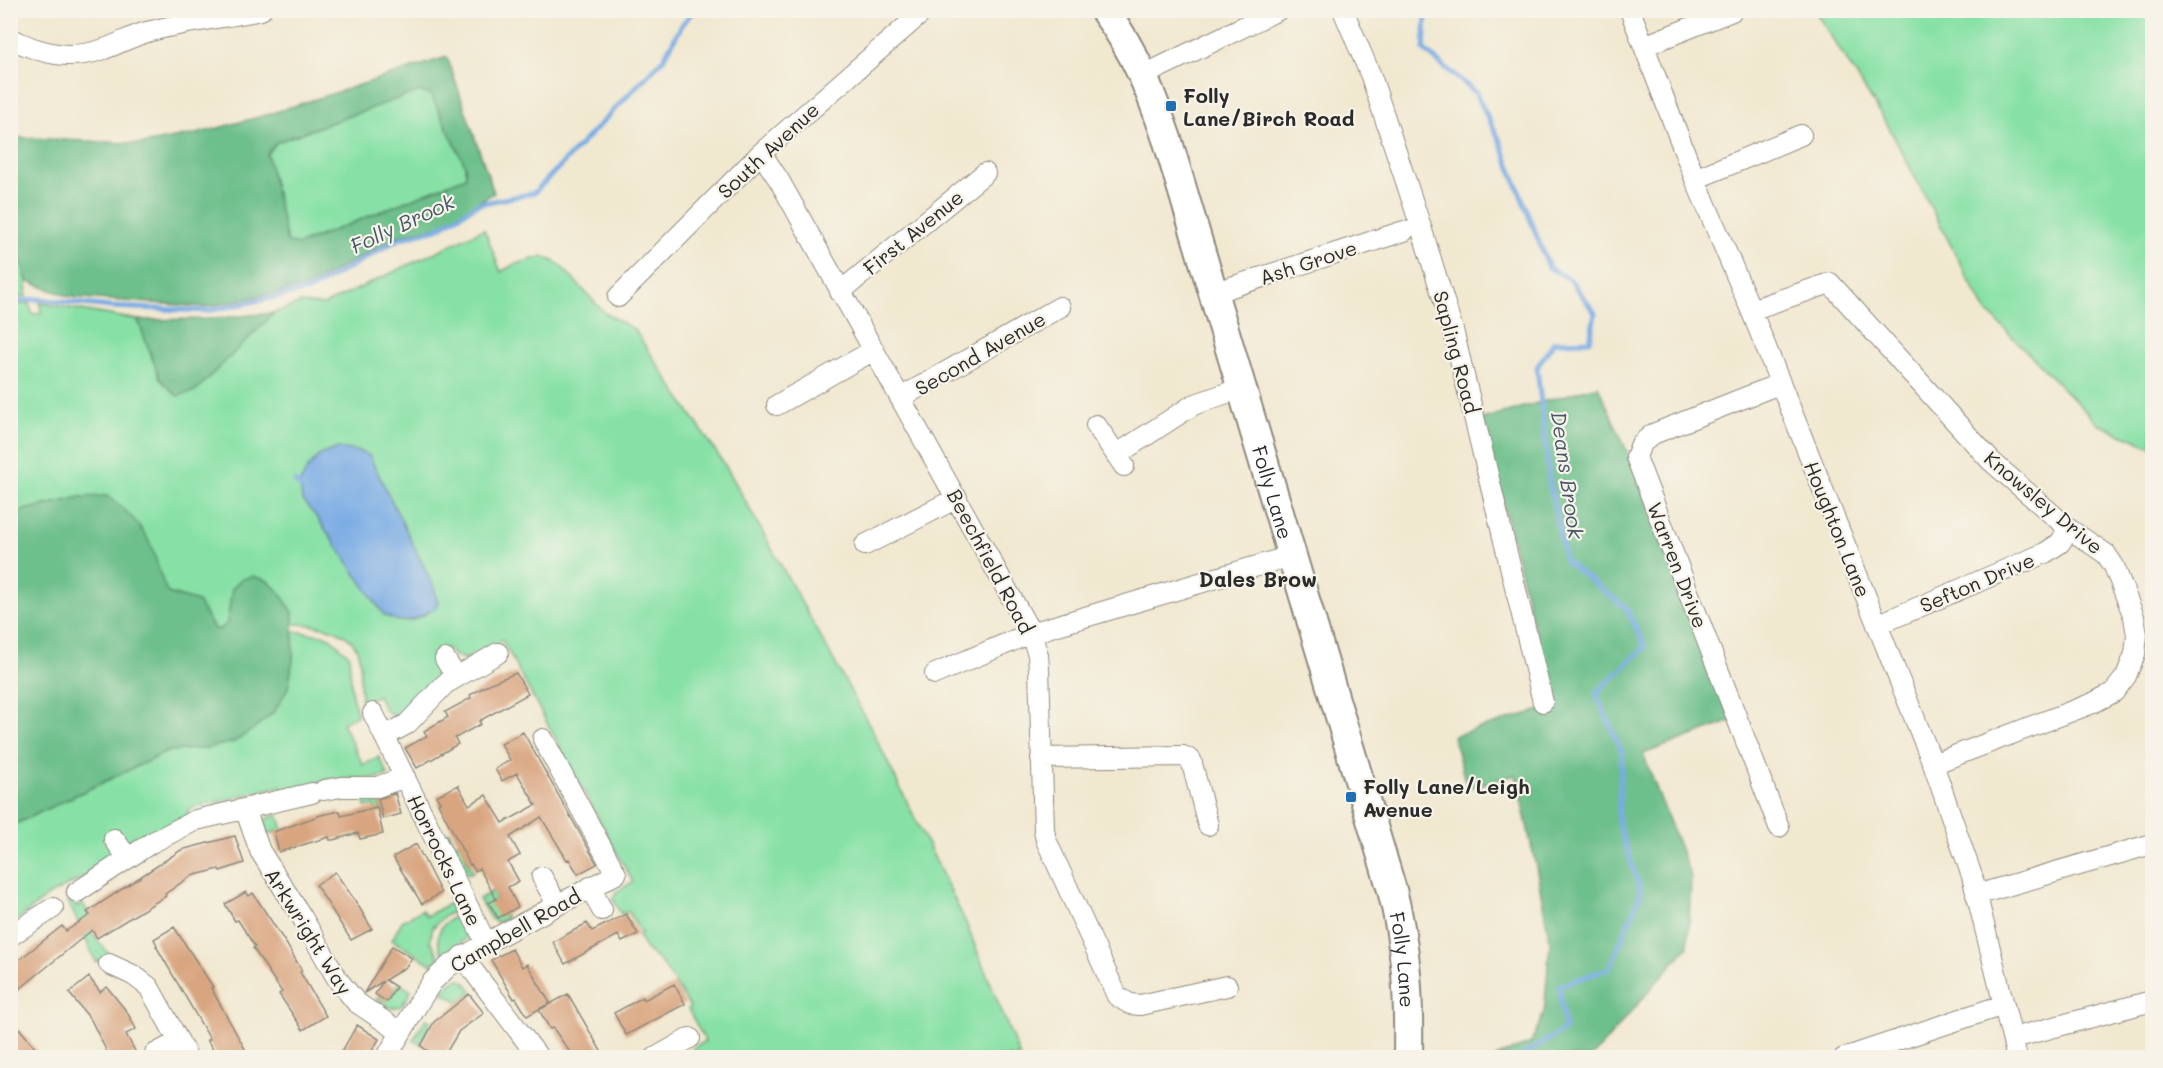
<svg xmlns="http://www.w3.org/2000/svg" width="2163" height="1068" font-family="Mali,sans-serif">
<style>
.green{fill:#87e1a6;stroke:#598668;stroke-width:1.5}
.forest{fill:#6dbf8b;stroke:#4c755b;stroke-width:1.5;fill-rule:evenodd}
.water{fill:#78abe4;stroke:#526b88;stroke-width:1.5}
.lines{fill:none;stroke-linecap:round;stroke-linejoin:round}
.stream{stroke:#78abe4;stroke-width:5}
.building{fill:#d9a580}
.street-casing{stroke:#8e8a7e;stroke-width:22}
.secondary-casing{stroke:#8e8a7e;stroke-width:32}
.street{stroke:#fff;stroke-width:20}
.secondary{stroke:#fff;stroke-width:28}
.poi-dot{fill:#1f6fb2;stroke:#f7f3e8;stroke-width:2}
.labels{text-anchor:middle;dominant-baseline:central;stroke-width:4.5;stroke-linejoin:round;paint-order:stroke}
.poi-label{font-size:20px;font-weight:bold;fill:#2b2b2b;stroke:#f7f3e8;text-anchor:start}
.street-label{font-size:20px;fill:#2b2b2b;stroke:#f7f3e8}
.water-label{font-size:21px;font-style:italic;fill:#46586c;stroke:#f7f3e8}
.neighbourhood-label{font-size:21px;font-weight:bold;fill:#2b2b2b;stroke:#f7f3e8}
</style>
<rect width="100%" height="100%" fill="#f7f3e8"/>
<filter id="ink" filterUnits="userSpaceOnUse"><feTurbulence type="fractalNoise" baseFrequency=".0167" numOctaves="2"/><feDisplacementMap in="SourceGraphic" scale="12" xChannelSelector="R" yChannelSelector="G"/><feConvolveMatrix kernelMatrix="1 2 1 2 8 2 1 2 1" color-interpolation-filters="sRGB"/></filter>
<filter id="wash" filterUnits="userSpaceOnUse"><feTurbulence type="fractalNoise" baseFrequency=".008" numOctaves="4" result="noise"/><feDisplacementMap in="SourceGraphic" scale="24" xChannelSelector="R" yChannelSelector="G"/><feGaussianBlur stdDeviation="1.35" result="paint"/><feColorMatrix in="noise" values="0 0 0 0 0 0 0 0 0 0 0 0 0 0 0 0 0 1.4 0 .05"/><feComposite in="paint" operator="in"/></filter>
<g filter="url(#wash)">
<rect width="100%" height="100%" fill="#f1e8d0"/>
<path class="green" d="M1815 11H2152V447L2098 424 1984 308 1886 122Z
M419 91 431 95 465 165 466 177 297 245 287 242 267 154 277 142Z
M10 227 27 281 26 296 11 297Z
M484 229 501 272 513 265 543 256 559 264 605 313 634 329 728 470 870 726 965 921 1020 1057H697L693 1048 705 1041 688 1009 690 1007 664 966 645 948 638 936 641 934 628 911 621 914 613 900 616 892 633 882 502 640C483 651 464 670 446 648L433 657 440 668V674C428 687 411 716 391 714L384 709 378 695 362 703C358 687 363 668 358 652 350 628 314 624 293 624V612L232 589 227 624 221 629H214L204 612 182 598 168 593 162 581 153 551 81 497 11 513 10 306 29 303 32 314 41 313 40 303 138 320 160 379 195 391 274 313 301 303 324 305Z
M293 631 328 636 349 655 352 697 358 715 342 723 363 765 379 757 388 775 375 778 331 779 283 791 281 786 188 809 189 814 135 842 126 840 118 830 106 838 112 851 110 860 98 870 49 895 11 925V826L169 751 208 748 293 660Z
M395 790 399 798H396L394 791 377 795 381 812H378L374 805 365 807 364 799 367 796Z
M278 814 283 830H276V832L268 834 265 823 266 819Z
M449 832 455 844 462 841 467 862 473 872 468 875 447 833Z
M492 891 496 899 490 903 505 914 507 918 498 923 491 919 479 899Z
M69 894 77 907 82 903 90 915 85 925 110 955 96 962 66 897Z
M452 902 456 910 443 917 435 926 433 925 430 942 432 943 439 957 431 964 392 940 402 921 422 910 427 916Z
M458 915 468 934 467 938 443 954C432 935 441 923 458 915Z
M459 979 465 982 472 991 459 1002 442 992 451 982Z
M399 983 411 991 402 1006 391 1008 376 1000 379 997 387 1001Z
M426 1019 431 1021 420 1044 413 1040Z"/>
<path class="forest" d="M447 57 494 193 437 227 398 236 306 287 206 307 70 297 27 281 11 227V137L143 144 196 134 266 115ZM419 91 431 95 465 165 466 177 298 245 287 242 267 154 277 142Z
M274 313 195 391 177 396 160 379 138 320 208 319Z
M1598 386 1631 460 1732 721 1643 754 1691 877 1688 946 1592 1057H1495L1531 1043 1544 1013 1550 943 1537 871 1516 775 1467 788 1453 736 1554 706 1482 419Z
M107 496C129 511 145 528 154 553 158 567 161 580 168 593L198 602 214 629H221L227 623 232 589 240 580 253 576 268 581 279 592 293 612V660L288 688 275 711 255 728 234 742 208 748 169 751 11 826V513L81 497Z"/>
<path class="water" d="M338 448 358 451 369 455 434 587 438 602 435 609C413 620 407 627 384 615L318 519 302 500 300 483 308 468 320 455Z"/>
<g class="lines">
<path class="stream" d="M1421 10 1426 14 1424 50 1475 92 1500 141 1549 268 1570 279 1595 313 1590 341 1554 342 1537 367 1550 485 1565 561 1626 608 1645 647 1596 693 1622 753 1618 822 1641 893 1610 968 1559 986 1565 1029 1519 1058
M10 302 37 299 111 307 207 311 309 290 399 239 437 229 478 204 534 193 664 58 682 25 694 10
M295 482 301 488"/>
</g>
<g id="blocks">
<path class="building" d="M516 673 528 694 479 721 481 724 455 738 458 744 417 768 405 748 427 736 424 731 448 717 445 712 471 698 470 695 491 683Z
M523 732 597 864 578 874 569 859 567 860 541 817 510 837 520 855 508 862 519 881 508 887 518 907 498 918 489 903 496 899 479 868 475 871 471 864 470 865 438 803 440 802 436 796 458 785 469 805 486 795 503 823 536 805 517 773 502 781 495 769 510 760 501 744Z
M395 793 401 814 383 819 378 799Z
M377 807 383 834 360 839 358 833 333 840H330L329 837 279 852 274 832 276 831 321 815 340 811 341 816Z
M235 836 244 863 220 871 219 869 191 876 165 894 166 896 97 938 92 930 10 997V967L62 926 66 931 90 915 87 912 181 850Z
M416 844 441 893 422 904 393 857Z
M335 872 356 902 372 929 351 940 316 885Z
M246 892 249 896 253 893 287 945 302 971 300 972 326 1016 303 1030 279 994 282 992 253 948 255 947 238 920 235 921 225 904Z
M626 914 638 934 622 942 618 935 565 964 553 942 587 923 592 931Z
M174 927 213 987 211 988 250 1058H218L207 1040 210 1039 156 946 157 945 154 939Z
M392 946 412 958 406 967 385 980 396 987 387 1002 375 994 383 981 364 993Z
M512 949 522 967 527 964 550 1003 527 1016 516 998 514 999 491 960Z
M89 977 100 992 107 987 127 1012 136 1029 126 1034 136 1053 127 1058H110L91 1020 69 993Z
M674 984 685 1004 626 1035 614 1013 643 997 644 1000Z
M469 994 484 1013 459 1031 443 1058H438L421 1046 434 1022Z
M568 994 605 1058H574L553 1028 550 1029 539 1010Z
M357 1025 379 1039 368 1058H338Z
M19 1028 28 1039 43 1058H10V1036Z"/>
</g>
</g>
<g filter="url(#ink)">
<use href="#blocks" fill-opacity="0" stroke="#8e8a7e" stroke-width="1.5"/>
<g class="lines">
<g class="street-casing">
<path id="street" d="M1343 10 1371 76 1419 221 1453 330 1543 702
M1630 10 1695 179 1751 310 1933 764 1972 876 2017 1058
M10 38C41 54 71 61 104 49 119 44 132 36 147 32 184 22 223 18 261 10
M1644 46 1732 11
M1144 75 1278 10
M761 153 779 180 1031 633 1038 655 1039 668 1044 830 1046 840 1117 996 1130 1004 1140 1005 1227 986
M1695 179 1801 135
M840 292 985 173
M1213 293 1404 231
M618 297 761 153 925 10
M1751 310 1830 283 1991 461 2069 529 2106 554 2114 566 2134 617 2137 635 2135 654 2126 676 2114 692 2093 703 1933 764
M900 398 1060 307
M777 405 874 350
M1096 425 1124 466
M1116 455 1193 405 1241 388
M865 545 957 498
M1877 625 2045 553 2060 543 2069 529
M445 659 456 677
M935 674 1031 633 1291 556
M373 713 486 943
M385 736 407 724 445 684 498 653
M1041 758 1183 756 1191 760 1208 825
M324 790 342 787H377L405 777
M245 809 260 851 302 917 338 980 356 1002 400 1032
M1779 827 1636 457 1641 444 1653 434 1779 384
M114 839 128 858
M542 877 557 904
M590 887 602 910
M77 892 151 843 196 820 312 793
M1976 895 2152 844
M10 936 53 908
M462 956 539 1058
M109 964 133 975 149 987 188 1058
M2013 1038 2152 1001
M155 1054 179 1041
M386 1058 421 999 432 982 449 966 486 943 616 874 543 739
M655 1058 690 1038
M1844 1058 2003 1005"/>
</g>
<g class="secondary-casing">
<g id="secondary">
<path id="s1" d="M1104 10C1136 53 1151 92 1168 142L1392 890C1407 949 1409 998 1408 1058"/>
</g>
</g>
<use href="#street" class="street"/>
<use href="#secondary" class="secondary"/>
</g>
</g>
<g class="poi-dot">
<rect x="1165" y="100" width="12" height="12" rx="3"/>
<rect x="1345" y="791" width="12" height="12" rx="3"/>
</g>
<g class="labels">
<g class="poi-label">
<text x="1183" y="95">Folly<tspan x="1183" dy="23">Lane/Birch Road</tspan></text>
<text x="1363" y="786">Folly Lane/Leigh<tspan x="1363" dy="23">Avenue</tspan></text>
</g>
<g class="street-label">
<text transform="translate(768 150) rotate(-43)">South Avenue</text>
<text transform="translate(913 232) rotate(-39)">First Avenue</text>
<text transform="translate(1308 262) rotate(-18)">Ash Grove</text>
<text transform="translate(1457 352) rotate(75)">Sapling Road</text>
<text transform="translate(980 353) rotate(-30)">Second Avenue</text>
<text stroke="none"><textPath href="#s1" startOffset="513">Folly Lane</textPath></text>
<text transform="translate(2044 502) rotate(40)">Knowsley Drive</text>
<text transform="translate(1838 529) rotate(68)">Houghton Lane</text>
<text transform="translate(991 561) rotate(62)">Beechfield Road</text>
<text transform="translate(1678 565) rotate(69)">Warren Drive</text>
<text transform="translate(1977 582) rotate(-23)">Sefton Drive</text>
<text transform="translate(445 860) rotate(64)">Horrocks Lane</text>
<text transform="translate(515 930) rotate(-30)">Campbell Road</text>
<text transform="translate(309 931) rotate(58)">Arkwright Way</text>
<text stroke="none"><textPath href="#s1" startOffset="999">Folly Lane</textPath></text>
</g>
<g class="water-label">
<text transform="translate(402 223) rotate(-25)">Folly Brook</text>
<text transform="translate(1568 475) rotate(82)">Deans Brook</text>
</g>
<g class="neighbourhood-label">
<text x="1258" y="578">Dales Brow</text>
</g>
</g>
<rect width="2163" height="1068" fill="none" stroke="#f7f3e8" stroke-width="36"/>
</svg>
